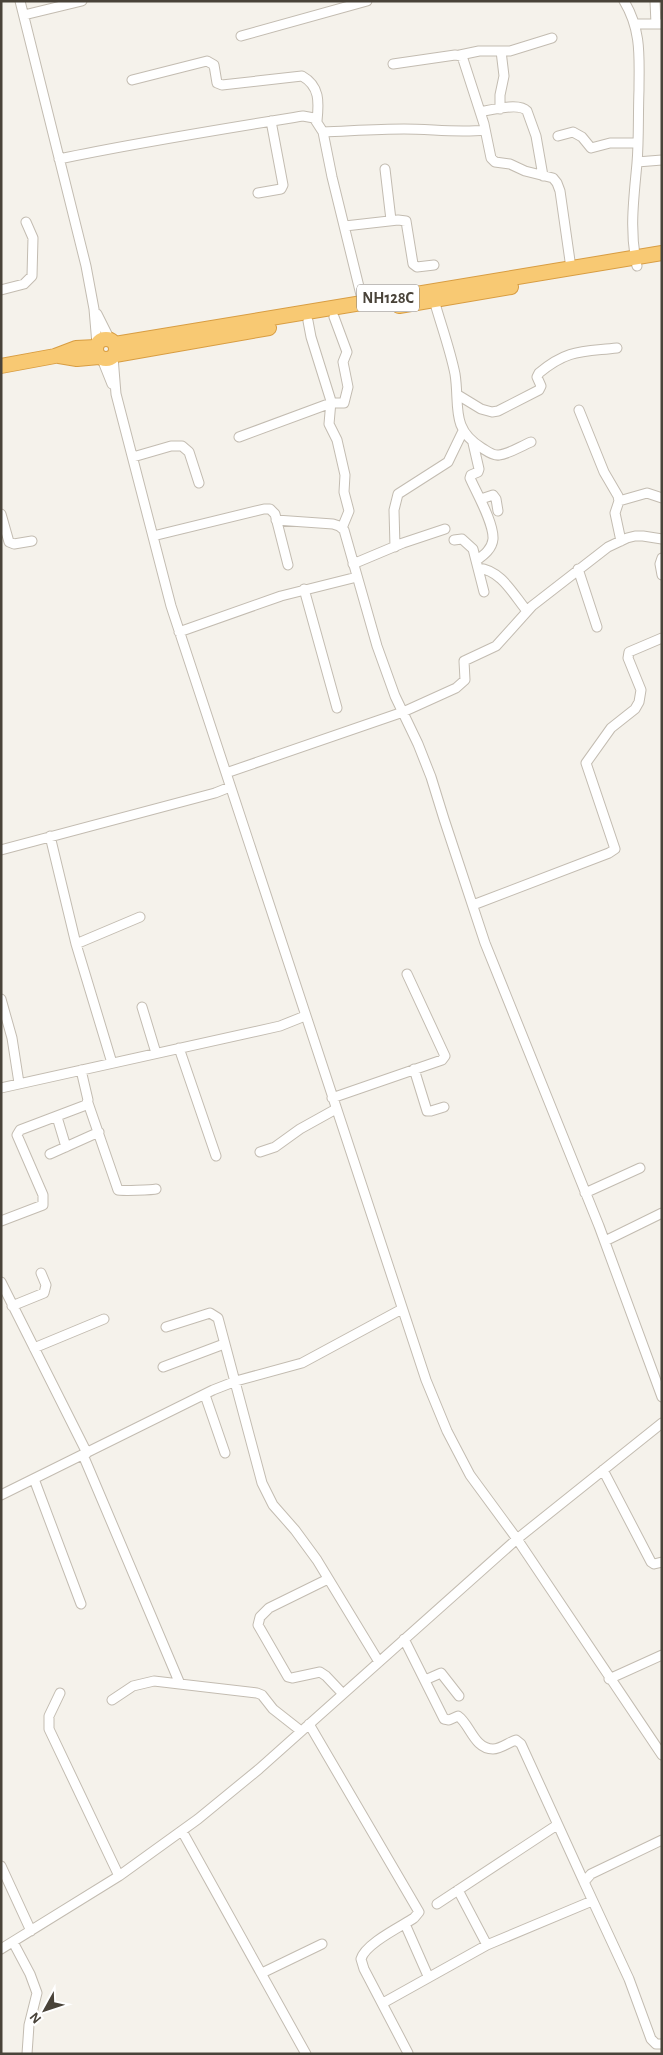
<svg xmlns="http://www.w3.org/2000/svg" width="663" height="2055" font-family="'Alegreya Sans',sans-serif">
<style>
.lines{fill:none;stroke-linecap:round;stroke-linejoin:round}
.minor-casing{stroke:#c3bcb1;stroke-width:11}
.highway-casing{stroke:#d89d42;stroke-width:16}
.minor{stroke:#fff;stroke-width:9}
.highway{stroke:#f8c973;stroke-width:14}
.labels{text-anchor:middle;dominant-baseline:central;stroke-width:5;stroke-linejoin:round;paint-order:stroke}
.shield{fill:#fff;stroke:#807b74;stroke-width:1}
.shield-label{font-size:16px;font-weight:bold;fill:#494339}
</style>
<rect width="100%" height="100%" fill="#f5f2eb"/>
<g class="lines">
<g class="minor-casing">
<path id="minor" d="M20 1 86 266 94 309 97 344
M624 1C642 31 639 58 639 90 638 114 639 139 637 163 634 197 629 231 637 266
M655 1 656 24
M24 15 82 1
M635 24H662
M241 36 367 1
M460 55 479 51H510L552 38
M393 64 455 55 462 56 484 124 491 158 495 162 510 164 525 171 553 178 557 183 560 191 571 268
M132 80 207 61 214 65 217 83 222 85 302 76C320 86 319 102 317 121
M500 109V95L504 76 501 51
M480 112C491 110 519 102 527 111L536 136 543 176
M323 132C350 131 377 129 404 129 431 129 458 133 485 130
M558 136 573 132 582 137 591 148 610 143H637
M59 159C140 142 222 129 303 116L314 118 323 132 332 177 363 303
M637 162 662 160
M385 169 391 220
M258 193 281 189 283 185 271 121
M345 226 398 220 406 221 413 264 417 267 434 265
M1 290 24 284 32 276 33 238 26 222
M434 300C441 325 450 349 455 374 460 405 450 429 482 448 487 451 493 456 499 455 509 454 521 446 531 442
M97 314 110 340
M308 321 311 337 331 401 329 424 337 440 345 475 344 492 349 511 342 528
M113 357 116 394 171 606 426 1380 447 1431 470 1475 517 1539 662 1755
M102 359 112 384
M458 395 481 409 492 412 498 411 539 390 541 386 537 377 539 373C568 349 582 352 617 348
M579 410 604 472 618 496 619 501 615 513 621 541
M239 437 331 403H344L348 387 343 362 347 352 334 317
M473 443 479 469 478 472 471 475 470 478C476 492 494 523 493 539 492 549 484 555 477 560
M133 457 171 446H182L189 452 199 483
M481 499 493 495 496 499 498 511
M619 501 647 493 662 498
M1 514 9 542 14 544 32 541
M276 520 333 524 339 526 344 530 377 646 395 696 418 744 431 777 444 819 485 943 599 1226 662 1397
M153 536 264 509H270L275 514 288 565
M454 540 462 539 473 549 484 592
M395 547 394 510 398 494 448 462 463 431
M662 558 660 564 662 575
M353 564 403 543 445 529
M478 568C501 570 513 594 527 611
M578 569 597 627
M304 589 337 708
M179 632 281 596 357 577
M226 773 403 712 456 688 465 680 464 661 496 646 532 606 608 547 627 538 635 536H643L662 539
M50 836 76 944 112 1063
M1 850 215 793 230 787
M473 905 609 853 615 849 586 763 611 728 635 709 639 702 641 690 628 658 629 652 662 638
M76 944 140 917
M1 999 12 1038 19 1083
M142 1007 156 1053
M179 1048 216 1156
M414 1069 427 1111H431L444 1107
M1 1088 280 1026 305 1016
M332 1098 442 1060 445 1056 407 974
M88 1103 118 1190C120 1191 153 1190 156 1189
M57 1117 66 1147
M260 1152 275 1147 300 1129 336 1109
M50 1154 99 1132
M585 1193 640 1168
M1 1221 43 1205V1195L17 1135 20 1130 86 1105 88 1100 81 1070
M605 1241 662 1213
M1 1282 87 1453
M12 1306 44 1293 46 1285 41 1273
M166 1327 210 1313 218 1318 262 1483 273 1505 295 1530 317 1560 379 1662
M34 1348 104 1319
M163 1367 224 1344
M205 1395 225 1453
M83 1455 180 1684
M603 1470 651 1562 654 1564 662 1562
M34 1479 81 1604
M1 1495 213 1390 236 1381 302 1363 402 1309
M328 1579 269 1608 260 1617 258 1625 288 1677 292 1678 320 1672 326 1676 343 1694
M404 1639 444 1719 449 1720 458 1716C470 1724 474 1749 493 1749 501 1749 509 1742 516 1740L521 1744 584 1882
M609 1679 662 1655
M425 1680 441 1673 459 1696
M60 1693 49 1716V1729L119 1876
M112 1700 133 1686 154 1681 257 1693 262 1695 273 1709 301 1731
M309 1724 419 1912 414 1918C400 1927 365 1944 361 1959L364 1969 408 2053
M182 1831 306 2054
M662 1840 591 1874 584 1882 629 1979 651 2039 656 2044H662
M1 1866 31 1931
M458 1890 487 1945
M437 1904 557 1825
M405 1924 428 1976
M13 1942 30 1974 37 1993 29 2025 27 2054
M1 1949 119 1876 198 1819 259 1769 517 1539 662 1423
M262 1973 322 1944
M383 2003 487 1945 592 1901"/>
</g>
<g class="highway-casing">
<path id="highway" d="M399 306 511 287
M96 349a10 10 0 1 1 20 0a10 10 0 1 1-20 0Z
M115 344 662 253
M115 355 269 328
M59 356 77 359 99 357
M1 366 55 356 76 348 96 347"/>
</g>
<use href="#minor" class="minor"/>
<use href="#highway" class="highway"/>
</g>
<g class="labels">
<rect class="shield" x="357" y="284.5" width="62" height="27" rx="4"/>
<g class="shield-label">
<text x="388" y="298">NH128C</text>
</g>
</g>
<rect width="663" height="2055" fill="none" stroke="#494339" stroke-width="5"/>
<g transform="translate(45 2010) rotate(230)" stroke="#ffffff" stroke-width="4" paint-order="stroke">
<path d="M0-4L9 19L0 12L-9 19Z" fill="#494339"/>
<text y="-8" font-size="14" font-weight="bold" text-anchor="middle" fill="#494339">N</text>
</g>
</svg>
